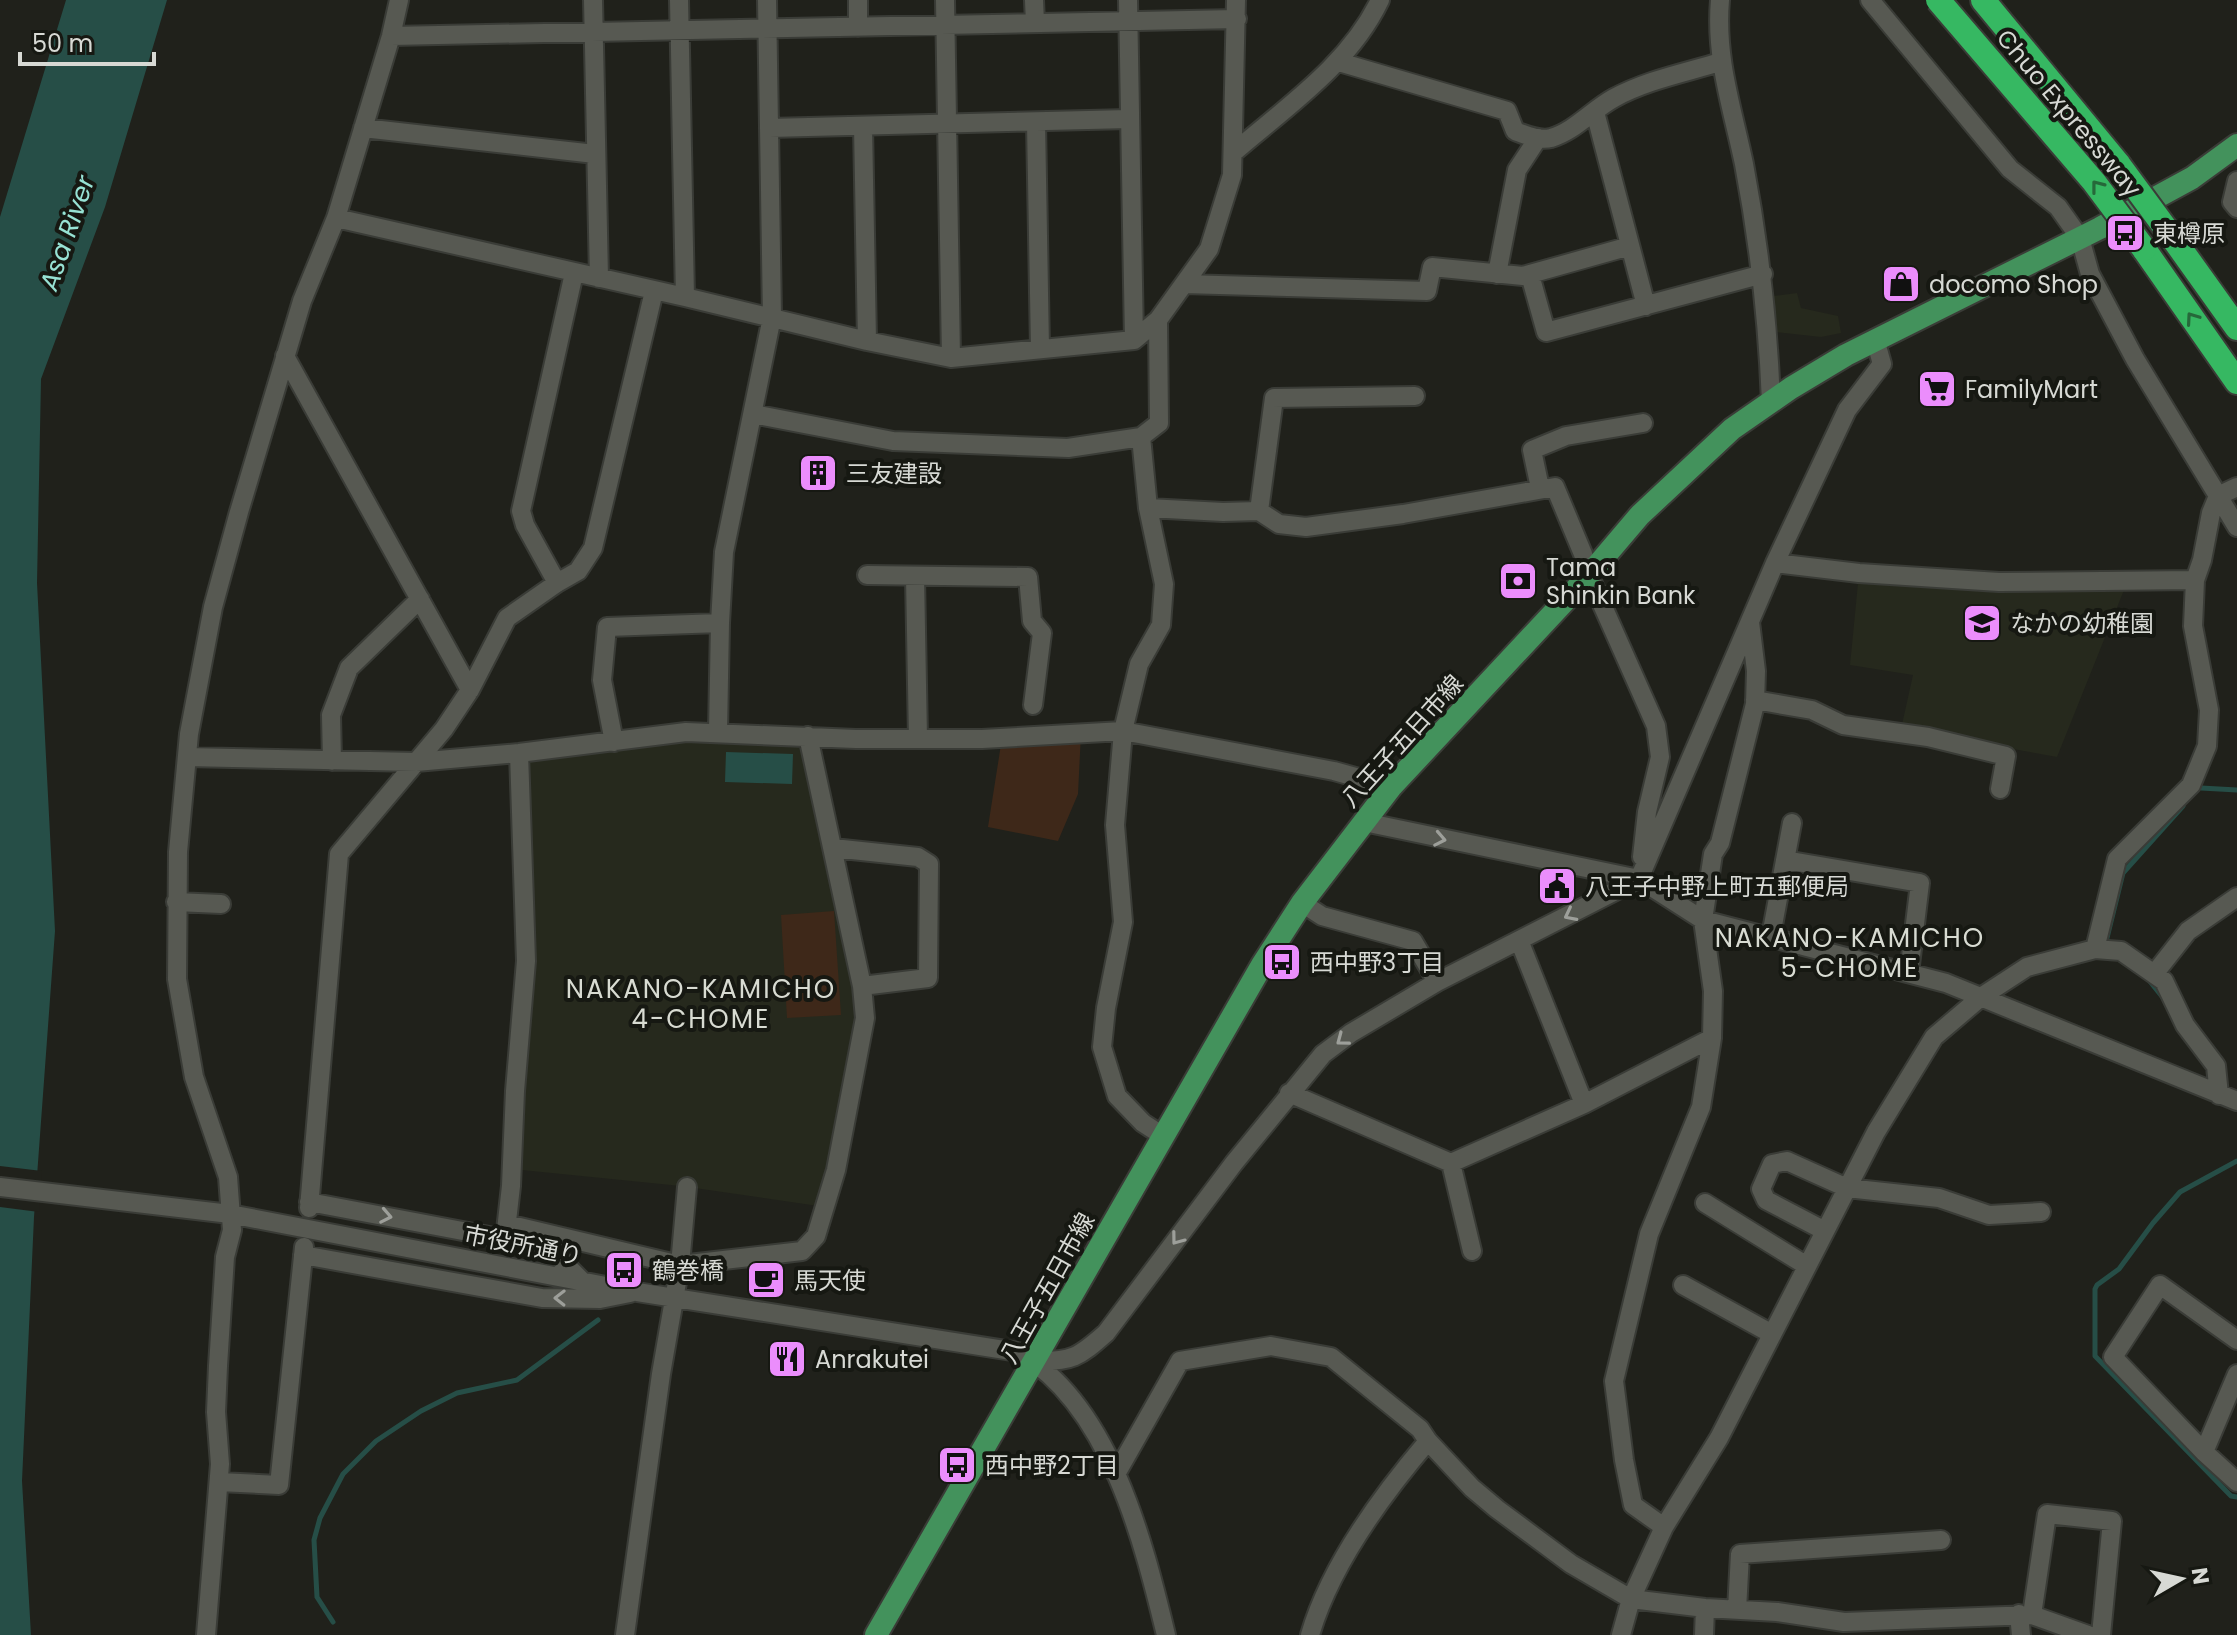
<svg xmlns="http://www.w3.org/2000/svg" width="2237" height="1635" font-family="Poppins,'Noto Sans JP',sans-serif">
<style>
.built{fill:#26291d}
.green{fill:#3e2819}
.water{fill:#264e47}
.pier{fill:#20211b}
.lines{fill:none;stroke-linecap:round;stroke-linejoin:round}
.stream{stroke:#264e47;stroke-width:5}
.minor-casing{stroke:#3a3c37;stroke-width:22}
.major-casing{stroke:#3a3c37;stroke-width:26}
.highway-casing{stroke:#3a3c37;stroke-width:28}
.minor{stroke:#575952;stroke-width:18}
.major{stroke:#43925c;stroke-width:22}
.highway{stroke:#36b862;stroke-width:24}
.highway-bridge-casing{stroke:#3a3c37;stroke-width:28;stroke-linecap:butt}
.highway-bridge{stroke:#36b862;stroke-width:24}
.oneway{stroke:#26683a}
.oneway2{stroke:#9d9f9a}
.labels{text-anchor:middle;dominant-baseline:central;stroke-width:8;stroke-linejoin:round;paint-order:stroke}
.street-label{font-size:24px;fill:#d7d9d4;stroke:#161812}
.poi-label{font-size:24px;fill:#d7d9d4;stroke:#161812;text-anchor:start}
.water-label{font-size:26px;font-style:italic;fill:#97e2d4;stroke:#161812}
.neighbourhood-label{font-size:26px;letter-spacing:2px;fill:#d8dbd2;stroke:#161812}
</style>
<rect width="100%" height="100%" fill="#20211b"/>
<path class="built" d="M1797 293 1801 308 1838 316 1841 333 1821 337 1775 332 1773 296Z
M1859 573 2128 580 2057 757 1901 729 1913 675 1850 665Z
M808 736 862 986 825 1207 681 1186 512 1169 526 961 519 753 614 742Z"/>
<path class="green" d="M1081 733 1078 794 1058 841 988 827 1002 738Z
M834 911 841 1015 787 1018 781 915Z"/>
<path class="water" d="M66 0H167L105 207 41 379 37 583 55 931 34 1217 22 1481 31 1635H0V217Z
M726 752 793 754 792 784 725 782Z"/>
<path class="pier" d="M0 1166 42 1171 39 1212 0 1207Z"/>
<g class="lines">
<path class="stream" d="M2201 788 2237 790
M2106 942 2123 873 2183 806
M2148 979 2164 999
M2237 1161 2180 1192 2153 1223 2119 1269 2097 1285 2095 1289V1356L2231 1496 2237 1497
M333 1622 317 1597 314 1540 320 1518 343 1474 376 1441 421 1411 457 1393 517 1380 598 1320"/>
<g class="minor-casing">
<path id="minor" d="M593 0 599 278
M679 0 685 297
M858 0V27
M945 0 951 358
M1034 0 1035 23
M1128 0 1134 340
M1720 0C1715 58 1732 107 1744 164 1759 243 1768 322 1771 402
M1870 0 2010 169 2058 207 2080 238 2090 274 2135 359 2237 527
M391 36 1237 19
M1339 62 1507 111 1515 131C1526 135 1539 141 1551 138 1575 131 1592 110 1614 98 1647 80 1684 73 1720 62
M1595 112 1646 306
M1036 122 1040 349
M863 126 867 341
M363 128 595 154
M769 128 1129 119
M1233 153C1286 107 1349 65 1380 0
M2237 181 2232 202 2237 208
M336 218 685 297 867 341 951 358 1134 340 1158 320 1209 249 1232 175 1236 0
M1497 274 1517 170 1538 138
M1530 275 1546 332 1763 274
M1184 284 1427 291 1432 267 1523 276 1630 246
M1158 320 1159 423 1141 437 1148 508 1164 584 1161 625 1139 664 1123 731 1115 825 1123 922 1106 1008 1102 1047 1117 1096 1143 1123 1163 1136
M285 356 470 690
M753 414 893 441 1068 448 1141 437
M1540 488 1532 450 1566 436 1643 423
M1148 508 1223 512 1259 511 1279 524 1306 527 1403 514 1555 487 1583 554 1589 575 1656 726 1660 757 1647 812 1642 857
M1259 511 1274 398 1415 396
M1775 563 1859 573 1999 582 2195 580
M867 575 1028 577 1032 621 1042 633 1033 705
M915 576 918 739
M557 583 525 525 521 511 574 273
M1755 700 1812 710 1843 725 1928 737 2006 756 2000 789
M718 732 720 623 724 552 772 317 767 0
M614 742 602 680 607 627 720 623
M187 757 416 762 519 753 686 732 856 739H982L1123 731 1334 771 1391 787
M332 761 331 715 349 668 420 599
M1364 822 1639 879 1703 920 1946 983 2237 1101
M833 848 918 857 929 864 928 978 862 986
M1785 860 1920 883 1909 973
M176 902 221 904
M1302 903 1322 916 1413 941 1437 982
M1771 936 1792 823
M1519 940 1584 1104
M2095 949 2121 951 2164 981 2185 1025 2216 1066 2219 1095
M2155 973 2188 931 2237 897
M1289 1093 1451 1163 1472 1251
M1451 1163 1584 1104 1712 1038
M0 1187 230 1214 637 1292 1018 1352C1109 1403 1143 1540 1166 1635
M309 1202 505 1239 551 1250 581 1280
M1705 1203 1807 1266
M309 1208 339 854 444 729 470 690 507 618 557 583 578 571 593 548 654 291
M507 1224 680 1265 802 1251 816 1236 836 1170 865 1018 862 986 808 736
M1825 1231 1766 1200 1761 1189 1772 1164 1787 1161 1847 1188 1939 1198 1989 1215 2041 1212
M505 1239 511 1186 515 1091 526 961 519 753
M303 1255 542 1298 600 1299 630 1293
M1683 1285 1772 1334
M1035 1361C1072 1362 1079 1357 1106 1333L1234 1163 1323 1054 1351 1033 1437 982 1639 879 1775 563 1847 410 1882 364 1875 339
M2237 1374 2204 1452 2237 1482
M2204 1452 2113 1357 2160 1285 2237 1340
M1116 1474 1180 1361 1271 1346 1331 1357 1420 1429 1428 1441 1472 1488 1497 1509 1571 1564 1631 1599 1705 1608 1777 1612 1844 1622 2032 1615 2088 1635
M219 1482 279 1485 304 1247
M1664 1527 1633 1505 1624 1460 1614 1381 1649 1234 1701 1107 1712 1038 1713 991 1703 920 1713 854 1720 843 1755 704 1756 671 1750 622
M1737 1610 1740 1554 1941 1540
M2019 1614 2021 1635
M2032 1615 2047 1514 2112 1521 2101 1635
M206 1635 220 1464 216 1412 218 1366 225 1257 232 1230 228 1177 194 1077 177 979 178 852 189 734 213 607 239 512 302 301 336 218 391 36 399 0
M625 1635 661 1374 680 1265 687 1187
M1310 1635C1330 1566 1382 1495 1428 1441
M1621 1635 1631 1599 1664 1527 1719 1438 1876 1132 1934 1037 1981 997 2027 967 2095 949 2117 859 2191 785 2207 746 2209 710 2193 626 2195 580 2202 560 2211 513 2218 496 2237 487
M1704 1635 1705 1608"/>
</g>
<g class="major-casing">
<path id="major" d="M876 1635 1262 965 1302 903 1391 787 1589 575 1640 515 1732 429 1791 388 1846 355 2100 228 2192 178 2237 145"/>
</g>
<g class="highway-casing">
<path id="highway" d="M1983 0 2119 165
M2172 237 2237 328
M2144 249 2237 382"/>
</g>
<use href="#minor" class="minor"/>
<use href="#major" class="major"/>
<use href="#highway" class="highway"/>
<g class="highway-bridge-casing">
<path id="highway-bridge" d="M1938 0 2094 182 2144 249
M2119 165 2172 237"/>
</g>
<use href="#highway-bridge" class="highway-bridge"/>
</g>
<defs><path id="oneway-chevron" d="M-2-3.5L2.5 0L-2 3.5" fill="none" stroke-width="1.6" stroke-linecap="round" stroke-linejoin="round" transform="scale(2)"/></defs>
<g class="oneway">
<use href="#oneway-chevron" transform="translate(2097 186) rotate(-128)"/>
<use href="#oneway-chevron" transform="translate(2192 318) rotate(-125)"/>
</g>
<g class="oneway2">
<use href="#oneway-chevron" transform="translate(1440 839) rotate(11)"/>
<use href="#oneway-chevron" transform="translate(1570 915) rotate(153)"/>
<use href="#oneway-chevron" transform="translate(1342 1040) rotate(143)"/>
<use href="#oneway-chevron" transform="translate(386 1216) rotate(11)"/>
<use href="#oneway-chevron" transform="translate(1177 1239) rotate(127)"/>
<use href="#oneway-chevron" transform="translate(560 1298) rotate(-179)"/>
</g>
<defs>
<g id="bus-square" transform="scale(2)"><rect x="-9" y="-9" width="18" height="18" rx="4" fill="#eb8dfc" stroke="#161812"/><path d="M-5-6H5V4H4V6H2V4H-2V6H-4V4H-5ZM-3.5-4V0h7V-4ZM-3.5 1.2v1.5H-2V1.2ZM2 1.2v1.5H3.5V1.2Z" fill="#111"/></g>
<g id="shop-square" transform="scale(2)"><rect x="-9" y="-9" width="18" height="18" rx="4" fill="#eb8dfc" stroke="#161812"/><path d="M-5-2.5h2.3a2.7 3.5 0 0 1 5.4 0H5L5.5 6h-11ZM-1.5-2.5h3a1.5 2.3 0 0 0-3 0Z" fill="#111"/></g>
<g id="supermarket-square" transform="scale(2)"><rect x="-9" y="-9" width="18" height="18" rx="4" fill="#eb8dfc" stroke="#161812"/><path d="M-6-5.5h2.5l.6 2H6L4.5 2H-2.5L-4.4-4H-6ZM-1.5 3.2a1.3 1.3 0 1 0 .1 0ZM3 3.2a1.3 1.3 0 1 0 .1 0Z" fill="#111"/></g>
<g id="building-square" transform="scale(2)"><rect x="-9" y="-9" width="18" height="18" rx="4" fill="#eb8dfc" stroke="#161812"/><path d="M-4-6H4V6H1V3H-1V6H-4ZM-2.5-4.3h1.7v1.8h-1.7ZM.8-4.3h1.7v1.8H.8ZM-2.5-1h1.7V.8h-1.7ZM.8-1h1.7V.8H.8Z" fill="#111"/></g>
<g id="bank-square" transform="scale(2)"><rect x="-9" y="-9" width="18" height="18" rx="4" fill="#eb8dfc" stroke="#161812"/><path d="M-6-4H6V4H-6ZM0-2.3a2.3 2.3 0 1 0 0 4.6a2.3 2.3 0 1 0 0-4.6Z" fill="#111"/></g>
<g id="school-square" transform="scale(2)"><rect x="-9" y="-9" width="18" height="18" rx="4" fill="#eb8dfc" stroke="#161812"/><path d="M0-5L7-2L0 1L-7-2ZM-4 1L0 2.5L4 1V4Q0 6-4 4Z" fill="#111"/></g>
<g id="civic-square" transform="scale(2)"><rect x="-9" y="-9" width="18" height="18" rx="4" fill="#eb8dfc" stroke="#161812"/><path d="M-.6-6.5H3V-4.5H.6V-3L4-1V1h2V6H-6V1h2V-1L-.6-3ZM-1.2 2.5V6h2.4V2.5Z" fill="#111"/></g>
<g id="cafe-square" transform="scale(2)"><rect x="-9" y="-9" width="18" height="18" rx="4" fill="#eb8dfc" stroke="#161812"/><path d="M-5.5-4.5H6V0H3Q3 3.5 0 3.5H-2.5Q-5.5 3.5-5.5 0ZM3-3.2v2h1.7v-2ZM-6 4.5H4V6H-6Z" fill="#111"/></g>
<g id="restaurant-square" transform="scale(2)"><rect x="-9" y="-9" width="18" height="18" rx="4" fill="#eb8dfc" stroke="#161812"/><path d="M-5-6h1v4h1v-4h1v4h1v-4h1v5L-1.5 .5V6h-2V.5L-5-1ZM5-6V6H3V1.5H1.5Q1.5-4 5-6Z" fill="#111"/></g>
</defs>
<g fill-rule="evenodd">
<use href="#bus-square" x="2125" y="233"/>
<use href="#shop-square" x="1901" y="284"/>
<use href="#supermarket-square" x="1937" y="389"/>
<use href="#building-square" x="818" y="473"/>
<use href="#bank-square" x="1518" y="581"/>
<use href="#school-square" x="1982" y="623"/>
<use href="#civic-square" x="1557" y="886"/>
<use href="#bus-square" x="1282" y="962"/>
<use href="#bus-square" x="624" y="1270"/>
<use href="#cafe-square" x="766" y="1280"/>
<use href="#restaurant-square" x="787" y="1359"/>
<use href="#bus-square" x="957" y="1465"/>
</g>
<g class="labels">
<g class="street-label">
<text transform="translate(2069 113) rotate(50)">Chuo Expressway</text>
<text transform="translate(1402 741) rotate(-48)">八王子五日市線</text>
<text transform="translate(523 1245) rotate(11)">市役所通り</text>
<text transform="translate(1047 1288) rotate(-61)">八王子五日市線</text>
</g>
<g class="poi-label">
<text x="2153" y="233">東樽原</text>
<text x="1929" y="284">docomo Shop</text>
<text x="1965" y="389">FamilyMart</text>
<text x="846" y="473">三友建設</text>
<text x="1546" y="567">Tama<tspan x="1546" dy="28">Shinkin Bank</tspan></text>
<text x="2010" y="623">なかの幼稚園</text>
<text x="1585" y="886">八王子中野上町五郵便局</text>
<text x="1310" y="962">西中野3丁目</text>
<text x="652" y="1270">鶴巻橋</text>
<text x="794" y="1280">馬天使</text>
<text x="815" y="1359">Anrakutei</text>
<text x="985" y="1465">西中野2丁目</text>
</g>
<g class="water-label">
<text transform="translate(67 233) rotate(-71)">Asa River</text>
</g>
<g class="neighbourhood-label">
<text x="1850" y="938">NAKANO-KAMICHO<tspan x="1850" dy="30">5-CHOME</tspan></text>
<text x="701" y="989">NAKANO-KAMICHO<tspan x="701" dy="30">4-CHOME</tspan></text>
</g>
</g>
<g transform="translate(2181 1579) rotate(81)" stroke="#161812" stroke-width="6" paint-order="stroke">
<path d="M0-6L14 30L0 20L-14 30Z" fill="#d7d9d4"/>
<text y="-12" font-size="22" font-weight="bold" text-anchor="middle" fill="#d7d9d4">N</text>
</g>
<path d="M20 52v12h134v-12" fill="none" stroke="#d7d9d4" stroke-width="4"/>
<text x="32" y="52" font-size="24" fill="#d7d9d4" stroke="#161812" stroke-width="6" paint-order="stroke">50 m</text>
</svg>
